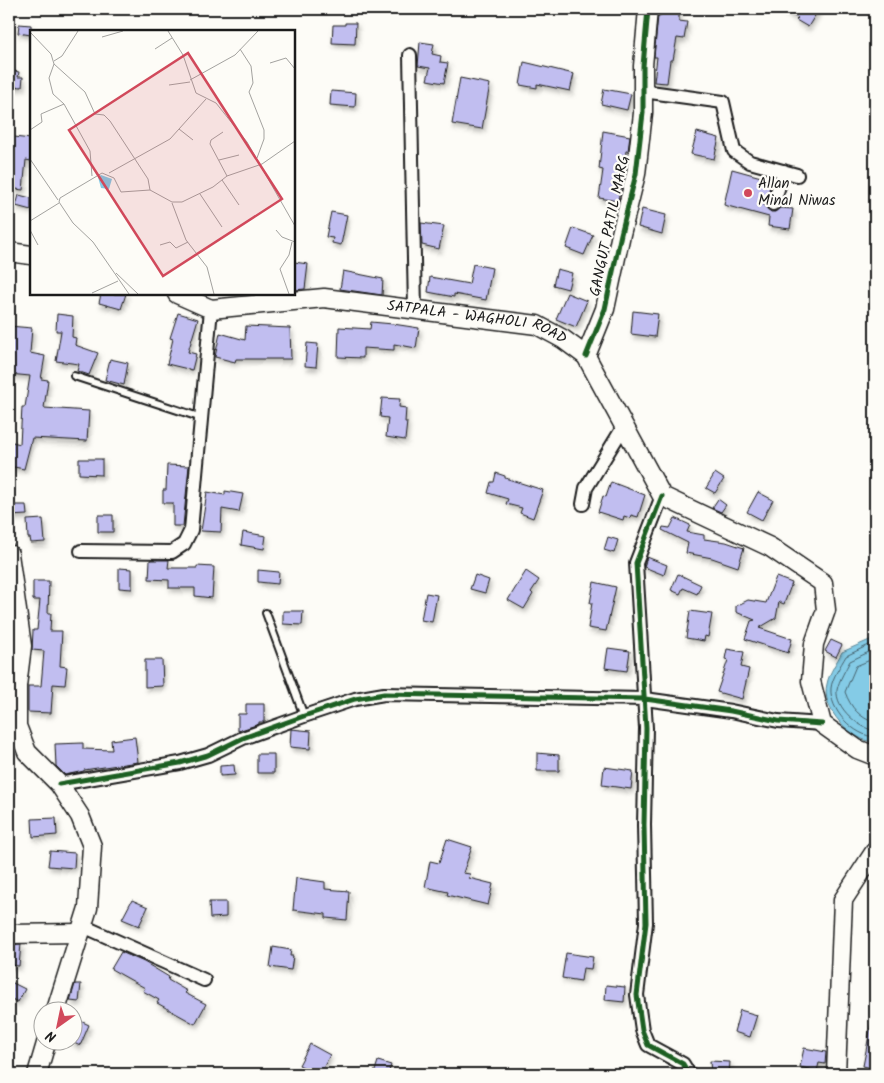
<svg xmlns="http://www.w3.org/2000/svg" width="884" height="1083" font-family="Kalam,sans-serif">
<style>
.water{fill:#84cbe6;stroke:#5a8595}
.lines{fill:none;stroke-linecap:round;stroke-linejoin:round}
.shore{stroke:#46626d;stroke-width:1}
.building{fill:#c1bef0;stroke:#1c1c1c;filter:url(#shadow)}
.lane-casing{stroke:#1c1c1c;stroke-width:10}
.street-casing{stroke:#1c1c1c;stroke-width:16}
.secondary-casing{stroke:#1c1c1c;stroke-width:21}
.lane{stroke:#fdfcf7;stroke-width:6}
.street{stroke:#fdfcf7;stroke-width:12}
.secondary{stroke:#fdfcf7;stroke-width:18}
.cycleway-casing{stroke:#fdfcf7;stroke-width:8}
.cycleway{stroke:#1b5e20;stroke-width:5}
.poi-dot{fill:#d1495b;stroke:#fdfcf7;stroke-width:2}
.labels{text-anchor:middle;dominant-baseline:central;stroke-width:4.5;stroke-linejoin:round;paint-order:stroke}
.poi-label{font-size:15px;fill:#1c1c1c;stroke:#fdfcf7;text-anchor:start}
.street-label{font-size:15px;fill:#1c1c1c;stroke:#fdfcf7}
.inset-road{fill:none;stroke:#a3a29f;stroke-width:1}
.view{fill:#d1495b;fill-opacity:0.15;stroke:#d1495b;stroke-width:2.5}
.inset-edge{fill:none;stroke:#1c1c1c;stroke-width:2.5}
</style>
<defs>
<filter id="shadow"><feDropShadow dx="2" dy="3.5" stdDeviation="2.5" flood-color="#0004"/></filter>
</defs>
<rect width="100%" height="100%" fill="#fdfcf7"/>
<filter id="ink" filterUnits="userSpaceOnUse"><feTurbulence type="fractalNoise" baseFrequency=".02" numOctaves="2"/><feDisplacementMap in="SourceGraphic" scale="10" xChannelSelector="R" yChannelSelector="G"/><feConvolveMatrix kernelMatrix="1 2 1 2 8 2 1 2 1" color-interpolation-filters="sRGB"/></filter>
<g filter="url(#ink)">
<path class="water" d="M872 639 875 641V742C852 742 820 708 827 684 829 673 837 662 842 652Z"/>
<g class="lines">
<path class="shore" d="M875 645 871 644 846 656C841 665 832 678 831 688 829 710 854 736 875 737
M875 651H871L850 661C846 669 839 680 837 690 835 708 859 728 875 731
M875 658 856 666 845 692C851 708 859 717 875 723"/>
</g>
<path class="building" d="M661 9H679V21L687 22 684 39 677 38 673 60H670L667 83 654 82 657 57H654L658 16 660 17Z
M781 9H819L808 27 796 20 798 18Z
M345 23H356L355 44 332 43 333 25H345Z
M19 24 31 25V35L18 33Z
M420 42 434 44 432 54 441 56 440 62 448 63 444 83 427 80 430 68 418 66Z
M524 62 574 74 570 91 537 84V88L520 85Z
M9 70 19 72 18 77H23L22 87 9 86Z
M460 78 490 84 482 129 452 124Z
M604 89 631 94 627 110 601 104Z
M331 91 356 93 355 107 330 105Z
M603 131 630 136 628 151H626L618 201 599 198 603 170 599 169Z
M697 132 719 138 714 159 691 154Z
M14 137 31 139V161L26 160 23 190 9 188V139Z
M732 169 772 180 764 206 771 212H775L780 208 793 209 790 229 768 226 769 217 724 205Z
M19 195 31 198V210L16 206Z
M642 209 666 215 662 234 638 227Z
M331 212 347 215 341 245 332 243 333 238 326 237Z
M421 223 444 226 439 249 422 245Z
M573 228 593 235 584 255 566 248Z
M294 262 308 264 305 289 294 290Z
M473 264 492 268 486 300 454 294V297L428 292 430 277 469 284Z
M557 269 572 273 568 289 553 285Z
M343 271 383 279 382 295 340 289Z
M567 293 587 301 576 327 556 319Z
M101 294H126L121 309 99 303Z
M633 311 658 314 655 337 631 334Z
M178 313 198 319 188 352 196 354 192 370 167 364 173 339 170 338Z
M57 314 73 316 72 337 76 338 75 345 98 353 89 375 77 371 79 364 56 361 61 331H56Z
M371 322 393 324 419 328 416 348 394 344V350L363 348V358L338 357 339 327 370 329Z
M9 326 32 328 30 353 45 356 41 379 48 380 44 408 89 411 87 441 32 438 24 469 9 466V441L20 444 22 407H25L30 376 9 374Z
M246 326 290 328 291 359H236L235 362 215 357 220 333 245 340Z
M307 343 318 344 316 367 305 366Z
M110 359 128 363 124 385 105 380Z
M382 398 400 399 399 407 406 408 405 422H407L405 440 386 437 388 418 380 417Z
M79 459H102V475L79 474Z
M167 465 189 466 183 526H173V503H163V490H166Z
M496 473 505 476V478L543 490 533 518 520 513 522 508 506 504 508 499 488 493 491 482H494Z
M715 473 724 479 715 493 706 488Z
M611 482 645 495 638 517 631 515 630 518 624 516 623 520 598 512 603 496 606 497Z
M225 491 243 494 239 512 222 509 221 532 201 531 207 492 225 495Z
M758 492 773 500 762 520 747 512Z
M718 499 726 505 721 512 712 508Z
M9 505H26L27 515 9 516Z
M98 515H113V532H98Z
M675 518 690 525 687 532 704 535V539L726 542 744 548 738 567 712 558 686 553 688 543 662 530 663 527 670 528Z
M43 519 45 542 31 543 30 538H28L27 520Z
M243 532 266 536 264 549 241 545Z
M608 537 618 540 614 553 604 550Z
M647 557 667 565 664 575 644 567Z
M150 560H169L168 568H197V566L214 567 212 598 195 596V588H169V580L149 579Z
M119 568 132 569V589L119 588Z
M258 570 279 572 278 584 258 582Z
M526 571 539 580 531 592 533 594 524 609 508 600Z
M678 574 701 585 697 594 683 588 680 594 671 590Z
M475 575 489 580 485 593 470 589Z
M776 577 792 583 784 604 779 602 776 618 759 628 792 639 788 653 745 639 751 621 755 620 736 612V606L748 600 766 603Z
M33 581H49L48 613H51L50 631H62L60 666 67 667 65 685 53 684 51 713 28 712V686H41L44 651 32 650 33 630H37L40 600H33Z
M594 582 616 587 606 631 588 628 592 603H590Z
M426 593 437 595 432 622 421 620Z
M283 611H303L302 625 283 624Z
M690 611 712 614 708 637 705 636 704 641 686 638Z
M831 640 842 645 836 657 825 651Z
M608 648 630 651 627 671 605 668Z
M727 649 744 652 741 667 749 669 742 699 717 692 728 660 725 659Z
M145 660H162L163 686 145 687Z
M246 704H264V722H259V724L238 731V714H246Z
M291 729 311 731 310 749 290 747Z
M135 737 138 762 84 770V771L65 775 56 766 55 744 83 743V749L112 750 111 740Z
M537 753 559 755V771H537Z
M257 754H274V773H257Z
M234 765 235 775 220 776V766Z
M604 767 633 771 631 789 602 785Z
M56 818 57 835 33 837 32 819Z
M447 839 472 847 463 873 470 874 469 878 493 884 488 905 447 895 448 892 425 887 430 861 439 863Z
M50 851 75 853 74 868 48 866Z
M296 878 325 882V889L349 891 347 920 326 918V914L293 910Z
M132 900 148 907 139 926 122 919Z
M209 902H226V917L210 918Z
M21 944 19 966 9 965V945Z
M273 947 291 950 290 956H293L291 970 270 967Z
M121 952 144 962 169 977 168 980 187 991 185 993 206 1004 195 1024 157 1003 159 1000 143 991 145 988 111 969Z
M566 953 593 957 591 969 583 968 581 981 562 978Z
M9 981 25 989 18 1002 9 998Z
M75 984H81L79 1002 70 1001Z
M606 985 625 987 624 1002 605 1000Z
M740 1010 757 1015 750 1037 734 1032Z
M72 1017 89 1025 80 1046 72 1042Z
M871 1025 875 1026V1069L863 1066Z
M310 1044 330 1055 320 1074H317L299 1065Z
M804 1048 826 1052 825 1064 819 1063 817 1071 800 1067Z
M378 1061 391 1065 388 1074H374Z
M710 1061 730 1062 729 1074H711Z"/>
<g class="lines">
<g class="lane-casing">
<path id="lane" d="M74 376 202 418
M266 613 304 716"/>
</g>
<g class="street-casing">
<path id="street" d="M410 55 415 310
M643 91 723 102 734 151 750 162 797 175
M773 204 784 171
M662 496 636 563 646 728 644 825 646 923 637 995 642 1030 648 1045 683 1064 689 1074
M583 504 586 488 624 426
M81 551 172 552 184 544 191 530 211 309
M59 784 180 763 208 755 243 738 304 716 355 699 384 694 645 699 731 711 778 721 822 724
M83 926 204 980"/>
</g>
<g class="secondary-casing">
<g id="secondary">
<path d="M9 252 31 255"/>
<path id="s1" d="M177 294 211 309 324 298 537 325 563 339 586 356 662 496 770 547 823 583 826 610 814 644 811 681 822 724 857 749 875 756"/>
<path d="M586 356 605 309 621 234 636 174 643 113V66L648 9"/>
<path d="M9 554 22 646 17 686V726L27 752 59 784 80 816 92 846 88 908 56 1010"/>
<path d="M9 934 80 933"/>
<path d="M37 1074 47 1040"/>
<path d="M836 1074 843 900 875 851"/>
</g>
</g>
<use href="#lane" class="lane"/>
<use href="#street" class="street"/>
<use href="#secondary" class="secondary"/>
<g class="cycleway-casing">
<path id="cycleway" d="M586 356 605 309 621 234 636 174 643 113V66L648 9
M662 496 636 563 646 728 644 825 646 923 637 995 642 1030 648 1045 683 1064 689 1074
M59 784 180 763 208 755 243 738 304 716 355 699 384 694 645 699 731 711 778 721 822 724"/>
</g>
<use href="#cycleway" class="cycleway"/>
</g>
</g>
<circle class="poi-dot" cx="748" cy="193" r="5"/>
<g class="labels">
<g class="poi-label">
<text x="758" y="184">Allan<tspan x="758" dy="17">Minal Niwas</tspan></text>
</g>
<g class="street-label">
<text transform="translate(610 226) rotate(-78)">GANGUT PATIL MARG</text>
<text stroke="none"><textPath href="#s1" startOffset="306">SATPALA - WAGHOLI ROAD</textPath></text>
</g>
</g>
<g transform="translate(30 30)">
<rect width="265" height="265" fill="#fdfcf7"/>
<path d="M71 145 82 149 79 159 71 158 68 147Z" fill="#84cbe6"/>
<path class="inset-road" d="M138 1 153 25 166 63 186 73 217 112 265 196M0 2 21 24 24 34 19 48 23 64 34 74 60 121 62 146M72 7 93 1M125 19 142 8M210 19 221 36 223 53 219 62 234 100V109L227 128M24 31 32 26 48 1M240 33 256 28 265 39M24 34 55 62 65 84 74 85 80 91 118 149 120 160M160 50 205 25 228 1M139 55 160 52M149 99 163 110M0 100 12 92 11 84 34 74M193 102 181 110 180 114 197 146M0 129 28 170M189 130 209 125M79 143 140 109 176 69M192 150 209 175M170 164 192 197M142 173 156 210 177 237 184 264M0 191 29 173M0 200 8 215M246 200 252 207 265 212M130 215 140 212 146 218 158 212M86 243 108 264M62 263 88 251M99 264 63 212 43 193 29 172 30 168 72 143 84 148 91 162 120 160 142 172H152L183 157 197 146 232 134 265 111M259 264 250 239 259 225 262 212"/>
<path class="view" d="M158 23 252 169 133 246 39 100Z"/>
<rect width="265" height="265" class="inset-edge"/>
</g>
<rect width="884" height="1083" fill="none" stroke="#fdfcf7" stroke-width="30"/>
<rect x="15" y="15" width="854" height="1053" fill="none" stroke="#1c1c1c" stroke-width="2" filter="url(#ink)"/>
<g transform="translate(58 1026) rotate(213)"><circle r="24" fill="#fdfcf7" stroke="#a3a29f"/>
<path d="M0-4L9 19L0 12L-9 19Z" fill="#d1495b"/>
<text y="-8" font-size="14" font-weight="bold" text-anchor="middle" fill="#1c1c1c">N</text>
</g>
</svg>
